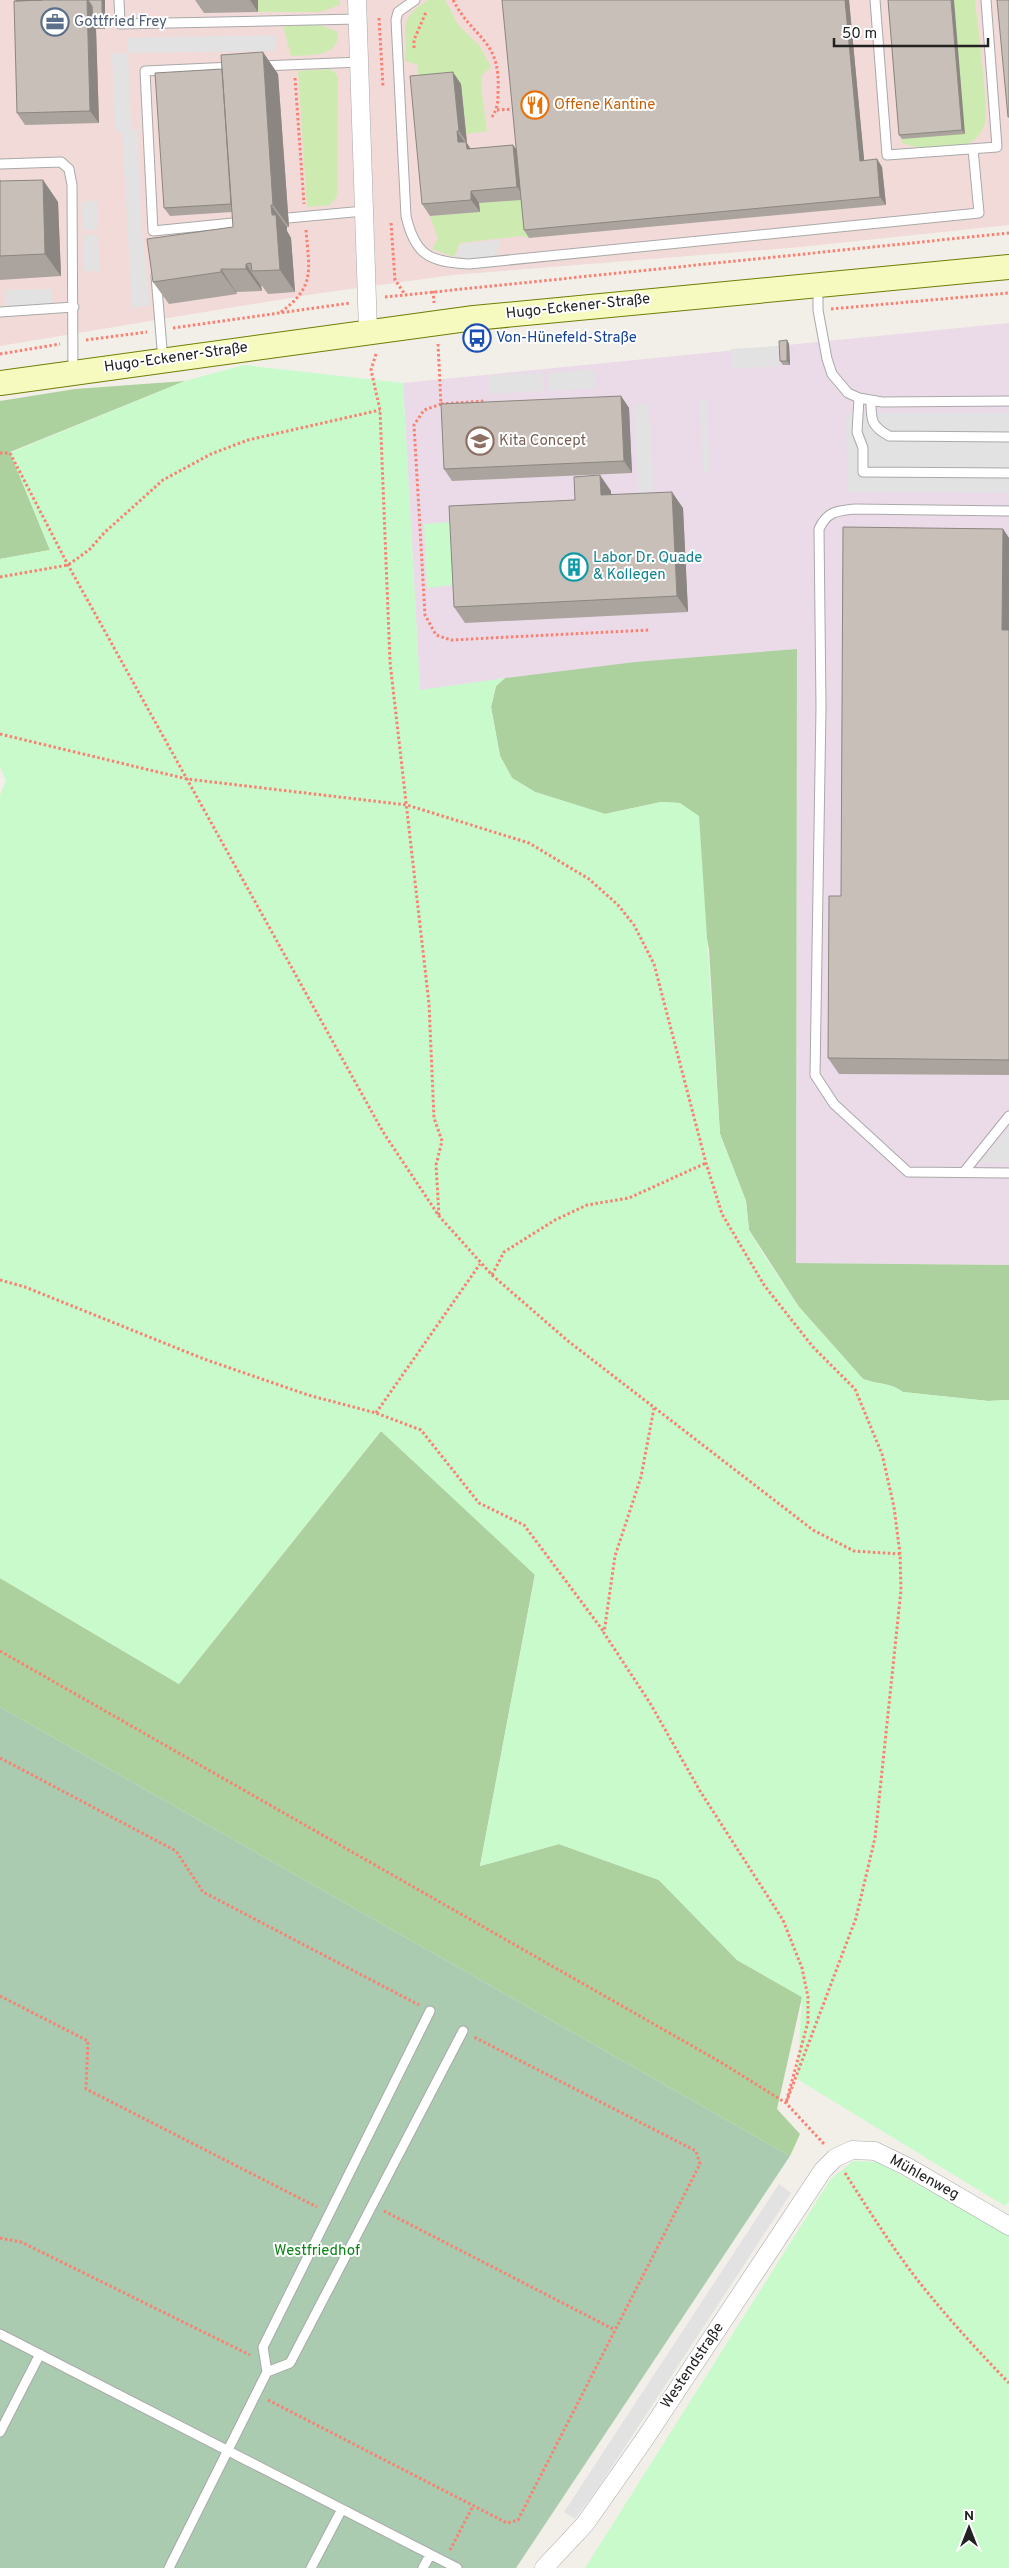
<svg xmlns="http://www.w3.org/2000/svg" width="1009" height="2568" font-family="Overpass,sans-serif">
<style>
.commercial{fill:#f2dad9}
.industrial{fill:#ebdbe8}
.grass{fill:#cdebb0}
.forest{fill:#add19e}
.cemetery{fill:#aacbaf}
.park{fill:#c8facc}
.parking{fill:#e2e2e2}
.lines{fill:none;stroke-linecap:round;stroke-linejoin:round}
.lane-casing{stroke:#a9a9a9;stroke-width:11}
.street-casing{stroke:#a9a9a9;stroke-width:19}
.secondary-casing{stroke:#707d05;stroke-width:26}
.path{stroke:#fa8072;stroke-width:3;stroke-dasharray:2.5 2.5;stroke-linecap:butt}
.lane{stroke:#fff;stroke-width:9}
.street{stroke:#fff;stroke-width:18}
.secondary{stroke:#f7fabf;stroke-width:24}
.wall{fill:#aba49e}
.shaded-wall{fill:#8b8681}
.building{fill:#c7bfb8;stroke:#8b8681}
.labels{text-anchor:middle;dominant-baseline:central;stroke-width:4;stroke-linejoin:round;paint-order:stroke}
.service-label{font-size:15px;fill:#4e5e75;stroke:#fff;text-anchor:start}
.food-label{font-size:15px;fill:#c56008;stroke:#fff;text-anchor:start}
.street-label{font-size:15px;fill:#222;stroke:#fff}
.transit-label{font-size:15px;fill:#164399;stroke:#fff;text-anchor:start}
.education-label{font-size:15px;fill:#785e54;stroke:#fff;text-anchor:start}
.culture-label{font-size:15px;fill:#0d838f;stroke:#fff;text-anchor:start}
.park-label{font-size:15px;fill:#0c8416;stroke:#fff}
</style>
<rect width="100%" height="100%" fill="#f2efe9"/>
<path class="commercial" d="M0 0H1009V225L801 247 453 275 314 294 0 346Z"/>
<path class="industrial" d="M1009 323V1265L796 1263 797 649 420 690 403 383Z"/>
<path class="grass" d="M258 0H340V5L320 12H258Z
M428 0H445L459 26 479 45 491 67 482 75 481 86 487 131 466 134 461 84 418 88V65L405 61C409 27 395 21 428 0Z
M953 0H975C977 21 990 112 984 126 971 157 927 151 902 143L901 138Z
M320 25 338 32C340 58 309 55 291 56L283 26Z
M331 69 338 76 337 196 330 205 307 207 298 71Z
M526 199 529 238 521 236 460 243 454 257 432 249 438 239 430 216 479 212V203Z"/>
<path class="forest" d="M185 381 10 452 50 550 0 559V401L75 389Z
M797 649 796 1263 1009 1265V1400L988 1401 903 1392C889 1382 879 1385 863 1379L799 1307 749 1230 746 1201 720 1134 709 949 680 803 661 802 605 814 535 792 512 778 500 756 491 707 496 686 505 678 635 662Z
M381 1431 535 1574 480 1866 559 1844 659 1880 737 1960 802 1997 777 2109 800 2134 790 2156 0 1707V1578L179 1684Z"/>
<path class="cemetery" d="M0 1707 790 2156 516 2568H0Z"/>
<path class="park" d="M244 365 403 383 420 690 505 678 496 686 491 707 500 756 512 778 535 792 605 814 661 802 680 803 699 816 720 1134 746 1201 749 1230 763 1254 799 1307 863 1379C879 1385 888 1382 903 1392L988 1401 1009 1400V2201L1005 2206 797 2079 802 1997 737 1960 659 1880 559 1844 480 1866 535 1575 381 1431 179 1684 0 1578V795L6 781 0 767V559L50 550 10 453 185 381Z
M452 522 454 585 427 588 424 524Z
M853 2161 878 2162 1009 2236V2568H585L830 2180Z"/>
<path class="parking" d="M275 35V51L128 53 131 130H137L141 222 150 306 132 308 122 131H115L112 53H128V38Z
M98 201V230H83L82 202Z
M83 235H98L99 271H84Z
M500 240 496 256 456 259 461 244Z
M52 289V305L6 306 5 290Z
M778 346 779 366 732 369 730 349Z
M595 370 596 388 549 391 548 373Z
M542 373 543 391 490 394 489 376Z
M699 399H707L710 472 703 473Z
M649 404 654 491 638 492 633 405Z
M883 413H1009V493L847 492 846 414Z
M1009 1128V1163H980Z
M779 2184 791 2193 598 2488 575 2519 564 2512Z"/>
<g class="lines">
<g class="lane-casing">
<path id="lane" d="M119 0 120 24 358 19
M415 0 398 12 396 20 406 216C415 255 429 262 469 264L979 213 973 149
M875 0 887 155 997 147 986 0
M261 66 361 62
M233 67 145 71 153 231 243 222
M0 164 61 162 69 169 72 185 73 372
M288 218 364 211
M156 276 163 361
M818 286V310L827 359 832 374 848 393 859 398 882 402 1009 401
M0 312 74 307
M859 398 857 432 863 448V472L1009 473
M871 401C871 420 871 426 889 436L1009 437
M1009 511 855 509C837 511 827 511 819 529L821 707 815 1075 834 1104 908 1172 1009 1173
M964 1172 1009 1116
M0 2334 457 2568
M267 2372 263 2347 430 2011
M0 2432 40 2354
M169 2568 267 2372 290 2363 463 2031
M311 2568 342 2509
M423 2568 430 2555"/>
</g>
<g class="street-casing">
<path id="street" d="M357 0 368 331
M544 2568 585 2524 646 2437 823 2170 835 2158 852 2150 875 2151 906 2166 1009 2226"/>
</g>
<g class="secondary-casing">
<path id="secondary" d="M0 383 474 318 1009 267"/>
</g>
<path class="path" d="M453 0C473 39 501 39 498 91 498 101 498 108 492 117
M379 18 383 87
M414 48V40L426 12
M295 78 304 204
M497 110 516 109
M391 223 395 280 404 293
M433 291 434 303
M385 297 1009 233
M831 309 1009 293
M281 312C316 286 309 270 306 230
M173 328 350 303
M86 340 147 332
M438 344 441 404 424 410 414 425 425 615 436 635 451 640 650 630
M0 354 60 344
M376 354 371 370 380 410 390 662 429 1004 434 1118 442 1141 436 1165 439 1216
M441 404 485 401
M0 453H10L68 565 383 1132 439 1216 492 1275 568 1341 813 1530 854 1551 900 1554 901 1590 875 1838 856 1918 786 2103 808 2022V1997L802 1968 783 1920 700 1791 650 1703 604 1633 615 1556 641 1477 654 1408
M0 577 68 565 89 550 104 533 163 480 211 454 248 440 380 410
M0 734 187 779 407 805 529 843 589 879 618 905 634 925 654 964 706 1163 722 1214 764 1285 813 1347 855 1389 882 1454 894 1507 900 1554
M492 1275 504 1252 555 1220 587 1205 629 1198 706 1163
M0 1280 25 1287 204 1359 308 1395 376 1413 421 1430 479 1503 524 1525 604 1632
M376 1413 480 1264
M0 1651 722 2063 786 2103 824 2144
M0 1758 176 1851 203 1892 419 2005
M0 1996 88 2041 86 2089 317 2207
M845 2173C868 2209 890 2244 916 2278 945 2315 976 2349 1009 2383
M384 2211 615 2330
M0 2238 21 2242 250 2355
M268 2400 507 2523 518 2520 700 2164 696 2151 474 2037
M450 2550 473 2506"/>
<use href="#lane" class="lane"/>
<use href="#street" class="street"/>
<use href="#secondary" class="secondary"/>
</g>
<path class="wall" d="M16 0H105V29H96L99 123 25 125 17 113Z
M195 0H258V12L204 13Z
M849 0 864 161 877 159 882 167 886 205 529 238 524 230 521 200 479 203 480 212 430 216 422 204 461 84 467 143 471 149 513 145 516 149Z
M888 0 965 134 902 139 899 135Z
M278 74 289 227H287V231L291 238 295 292 268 294 262 286H261L262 291 236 292 237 294 169 304 153 282 233 227 232 212 170 216 164 208Z
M0 179 1 181 43 180 58 202 61 276 0 280Z
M787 340 789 344 790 365H783L780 361Z
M621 396 629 408 632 473 452 481 444 469Z
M611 491V495L683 508 688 612 465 623 454 607 575 500Z
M1003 529 1009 538V1075L839 1074 828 1058 841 896Z"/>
<path class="shaded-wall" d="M87 0H88L95 11 93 25 96 29 99 123 90 111Z
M102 0H105V29L102 25Z
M250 0H258V12Z
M845 0H849L865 169 860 161Z
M951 0H954L965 134 962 130Z
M263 52 278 74 289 227 273 205Z
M453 72 461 84 467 143 459 131Z
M457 131 465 143 458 142Z
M466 142 474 154 467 149Z
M513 145 522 157 526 199 517 187Z
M877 159 882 167 886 205 880 197Z
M43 180 58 202 61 276 45 254Z
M471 191 479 203 480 212 471 200Z
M271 205 287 227V231L291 238 295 292 280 270Z
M246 264 261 286 262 291 246 269Z
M221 269 236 292 237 294 221 272Z
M787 340 789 344 790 365 787 361Z
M621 396 629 408 632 473 624 461Z
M600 475 611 491 612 511 601 495Z
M672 492 683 508 688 612 677 596Z
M1003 529 1009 538V640L1002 630Z"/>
<path class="building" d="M16 0H42L16 1Z
M42 0H87L90 111 17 113 14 1Z
M88 0H102V25H93L92 6Z
M502 0H845L860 161 877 159 880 197 524 230Z
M888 0H951L962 130 899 135Z
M997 0H1009V117H1008Z
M263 52 273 205H271L272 215H276L280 270 252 271 251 263 246 264V269H221V272L153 282 147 239 233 227 221 55Z
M222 69 231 204 164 208 155 73Z
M453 72 459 131H457L458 142H466L467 149 513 145 517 187 471 191V200L422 204 410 76Z
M43 180 45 254 0 256V181Z
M787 340V361H780L779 341Z
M621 396 624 461 444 469 441 404Z
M600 475 601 495 672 492 677 596 454 607 449 506 575 500 574 477Z
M843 527 1003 529 1002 630H1009V1060L828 1058 829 896H841Z"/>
<defs>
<g id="office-ring" transform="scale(1.4375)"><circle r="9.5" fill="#fff" stroke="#5c6f8a" stroke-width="1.5"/><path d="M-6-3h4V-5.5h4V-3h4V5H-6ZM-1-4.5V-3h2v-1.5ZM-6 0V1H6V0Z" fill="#5c6f8a"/></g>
<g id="restaurant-ring" transform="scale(1.4375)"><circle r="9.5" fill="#fff" stroke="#e8710a" stroke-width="1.5"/><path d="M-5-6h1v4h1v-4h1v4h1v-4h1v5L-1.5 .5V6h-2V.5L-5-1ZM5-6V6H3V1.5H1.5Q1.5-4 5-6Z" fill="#e8710a"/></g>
<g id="bus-ring" transform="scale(1.4375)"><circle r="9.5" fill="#fff" stroke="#1a4fb4" stroke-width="1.5"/><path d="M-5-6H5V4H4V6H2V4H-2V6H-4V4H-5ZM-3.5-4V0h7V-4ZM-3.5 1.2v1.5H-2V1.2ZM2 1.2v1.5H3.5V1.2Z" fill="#1a4fb4"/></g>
<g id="school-ring" transform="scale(1.4375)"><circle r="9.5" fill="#fff" stroke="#8d6e63" stroke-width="1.5"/><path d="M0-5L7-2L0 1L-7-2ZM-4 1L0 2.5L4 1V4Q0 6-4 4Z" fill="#8d6e63"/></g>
<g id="building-ring" transform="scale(1.4375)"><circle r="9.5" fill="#fff" stroke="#0f9aa8" stroke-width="1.5"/><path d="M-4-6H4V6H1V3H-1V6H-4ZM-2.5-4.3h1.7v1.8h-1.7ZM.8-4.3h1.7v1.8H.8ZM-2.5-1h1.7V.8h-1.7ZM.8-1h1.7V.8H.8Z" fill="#0f9aa8"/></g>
</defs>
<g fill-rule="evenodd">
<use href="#office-ring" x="55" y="22"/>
<use href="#restaurant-ring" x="535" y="105"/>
<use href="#bus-ring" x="477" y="338"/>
<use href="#school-ring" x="480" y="441"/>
<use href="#building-ring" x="574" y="567"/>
</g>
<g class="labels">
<g class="service-label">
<text x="74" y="22">Gottfried Frey</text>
</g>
<g class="food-label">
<text x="554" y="105">Offene Kantine</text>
</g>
<g class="street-label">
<text transform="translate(578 307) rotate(-6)">Hugo-Eckener-Straße</text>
<text transform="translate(176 358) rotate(-8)">Hugo-Eckener-Straße</text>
<text transform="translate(924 2178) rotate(29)">Mühlenweg</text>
<text transform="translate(693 2366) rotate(-56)">Westendstraße</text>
</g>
<g class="transit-label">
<text x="496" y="338">Von-Hünefeld-Straße</text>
</g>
<g class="education-label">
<text x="499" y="441">Kita Concept</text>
</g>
<g class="culture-label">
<text x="593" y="558">Labor Dr. Quade<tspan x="593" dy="17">&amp; Kollegen</tspan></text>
</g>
<g class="park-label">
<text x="317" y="2251">Westfriedhof</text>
</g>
</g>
<g transform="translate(969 2528)" stroke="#ffffff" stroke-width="4" paint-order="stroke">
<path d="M0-4L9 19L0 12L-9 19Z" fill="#222222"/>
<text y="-8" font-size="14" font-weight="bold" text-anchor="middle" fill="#222222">N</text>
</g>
<path d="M834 38v8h154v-8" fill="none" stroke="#222222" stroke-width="2.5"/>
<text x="842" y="38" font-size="15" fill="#222222" stroke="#ffffff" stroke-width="4" paint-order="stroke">50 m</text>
</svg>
